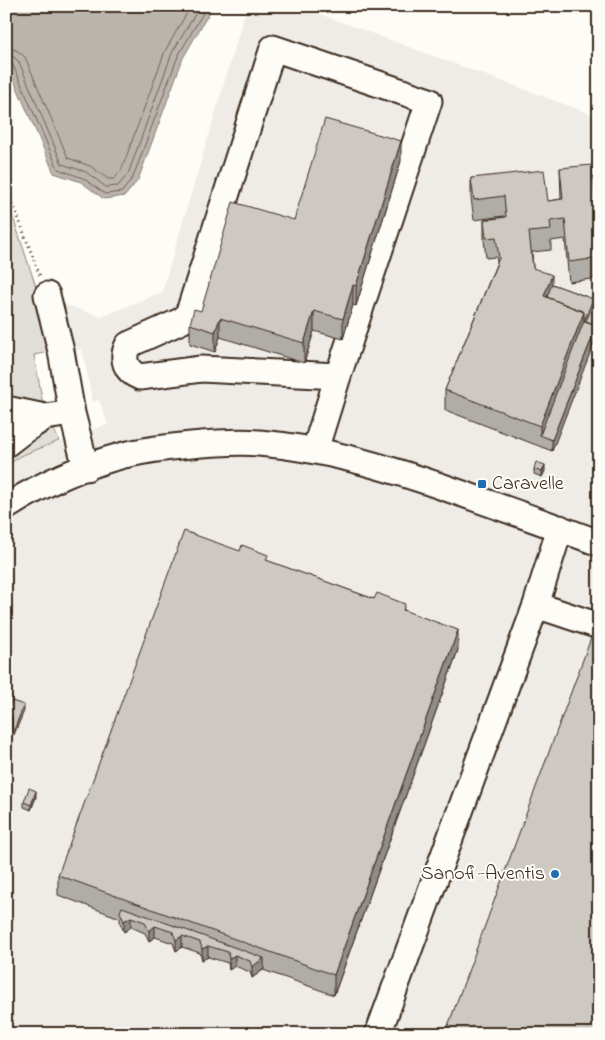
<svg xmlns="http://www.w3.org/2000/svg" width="605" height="1040" font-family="'Indie Flower',sans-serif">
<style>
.built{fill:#efece7}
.green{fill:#e1ded7;stroke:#8e847a}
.water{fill:#bbb4ad;stroke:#887d74}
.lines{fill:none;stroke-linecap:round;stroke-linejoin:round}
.shore{stroke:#6e6157;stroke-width:1}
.minor-casing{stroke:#3b2a1e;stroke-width:29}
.path{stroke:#3b2a1e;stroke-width:3;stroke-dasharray:1 4;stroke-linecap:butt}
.minor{stroke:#fdfcf7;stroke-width:25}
.wall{fill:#b0aca7;stroke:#3b2a1e}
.shaded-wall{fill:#908c88;stroke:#3b2a1e}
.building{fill:#cdc8c2;stroke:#3b2a1e}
.poi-dot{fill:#1f6fb2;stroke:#fdfcf7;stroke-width:2}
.labels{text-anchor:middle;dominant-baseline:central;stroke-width:4;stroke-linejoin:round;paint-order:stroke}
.poi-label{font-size:20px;fill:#3b2a1e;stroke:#fdfcf7;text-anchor:start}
</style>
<rect width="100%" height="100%" fill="#fdfcf7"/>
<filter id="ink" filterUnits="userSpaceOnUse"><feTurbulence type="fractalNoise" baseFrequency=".02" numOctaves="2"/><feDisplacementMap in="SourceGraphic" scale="10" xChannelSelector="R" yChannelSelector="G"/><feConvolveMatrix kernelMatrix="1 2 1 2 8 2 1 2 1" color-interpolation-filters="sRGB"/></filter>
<g filter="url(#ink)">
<path class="built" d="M247 6H298L599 117V1034H6V467L20 456 108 424 99 400 93 402 82 349 68 351 58 302 101 317 162 292Z"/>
<path class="green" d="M6 196 39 296 49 352 34 355 47 426 52 425 59 441 20 456 6 467Z"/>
<path class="water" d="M6 6H213L183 58 138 180 125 196 104 199 81 182 54 173 6 62Z"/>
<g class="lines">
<path class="shore" d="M6 48 16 50 25 57 68 158 90 166 108 179H114L121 171 165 51 191 6
M6 55 14 57 19 62 62 164 86 172 106 187 118 186 128 174 172 53 200 6
M6 62H10L13 65 58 169 83 178 105 194 122 192 133 177 178 56 207 6"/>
<g class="minor-casing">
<path id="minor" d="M47 295 61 351 72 413 86 468
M6 409 45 417
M6 444 23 431 45 417 72 413
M315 450 338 376 429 101 273 48 190 309 186 317 183 320 128 345C121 359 126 372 140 377L201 369 338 376
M6 507C42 484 82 466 124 455 146 450 168 447 191 445 213 443 236 441 259 443 323 448 385 467 446 488 497 506 548 524 599 543
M536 605 599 626
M378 1034 536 605 560 528"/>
</g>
<path class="path" d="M6 185 40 276"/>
<use href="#minor" class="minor"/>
</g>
<path class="wall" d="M401 161 356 306 353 305 343 339 314 331 304 363 220 337 215 352 190 344V324L201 311 294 220Z
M560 168 599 240V278L569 282 565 239 551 241V250L532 252 533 268 552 284 593 299 552 451 445 410V390L497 262 496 257 486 258 484 240V220L504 217V216L474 220 471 198V178L548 201 561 199Z
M534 469 545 471 542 477 534 474Z
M240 551 405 610 458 650 334 995 263 970 252 978 250 972 235 966 229 970 228 963 208 957 202 960 200 953 182 947 176 951 173 943 155 937 149 941 145 933 131 927 124 932 120 923V918L58 895V875Z
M36 797 31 810 24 807V802Z"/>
<path class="shaded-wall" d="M401 141V161L356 306V286Z
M552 275V295L547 307 544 296Z
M353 285V305L343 339V319Z
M593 299V310L540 435V426L584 312Z
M314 311V331L304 363V343Z
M220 318V337L215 352V332Z
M597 325H599V330L552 451V440Z
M545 465V471L542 477V472Z
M458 630V650L334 995V975Z
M11 688V708L6 721V701Z
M24 705V711L14 735V730Z
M12 716V736L6 753V733Z
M36 791V797L31 810V805Z
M131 917V927L124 932V921Z
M155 926V937L149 941V931Z
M182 936V947L176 951V940Z
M208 946V957L202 960V949Z
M235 955V966L229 970V959Z
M264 958V969L252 978V967Z"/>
<path class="building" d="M325 119 401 141 356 286 353 285 343 319 314 311 304 343 220 318 215 332 190 324 194 309 201 311 233 202 294 220Z
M592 165 599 240V258L569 262 565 219 550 221 551 230 529 232 533 268 552 275 544 296 584 312 540 426 445 390 499 258 496 237 486 238 484 220 506 217 504 196 474 200 471 178 544 170 548 201 563 199 560 168Z
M552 284 593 299 584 321V312L547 297Z
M593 305 599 307V325L597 331V325L586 321Z
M584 321 597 325 552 440 540 435Z
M536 462 545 465 542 472 534 469Z
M184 531 240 551 242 545 268 555 266 560 374 599 377 593 405 604 403 610 458 630 334 975 58 875Z
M591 638 599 641V1034H445Z
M6 686 11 688 6 701Z
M12 701 24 705 14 730 12 729V716L7 713Z
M6 713 12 716 6 733Z
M29 788 36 791 31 805 24 802Z
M122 907 264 958 252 967 250 961 235 955 229 959 228 952 208 946 202 949 200 942 182 936 176 940 173 932 155 926 149 931 145 922 131 917 124 921 120 912Z"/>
</g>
<g class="poi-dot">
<rect x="477" y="479" width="10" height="10" rx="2.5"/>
<circle cx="555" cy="874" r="5"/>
</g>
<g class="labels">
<g class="poi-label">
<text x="492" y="484">Caravelle</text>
<text x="545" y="874" text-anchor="end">Sanofi-Aventis</text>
</g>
</g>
<rect width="605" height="1040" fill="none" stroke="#fdfcf7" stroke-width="25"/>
<rect x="12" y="12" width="580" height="1015" fill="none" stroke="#3b2a1e" stroke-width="2" filter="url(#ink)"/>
</svg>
